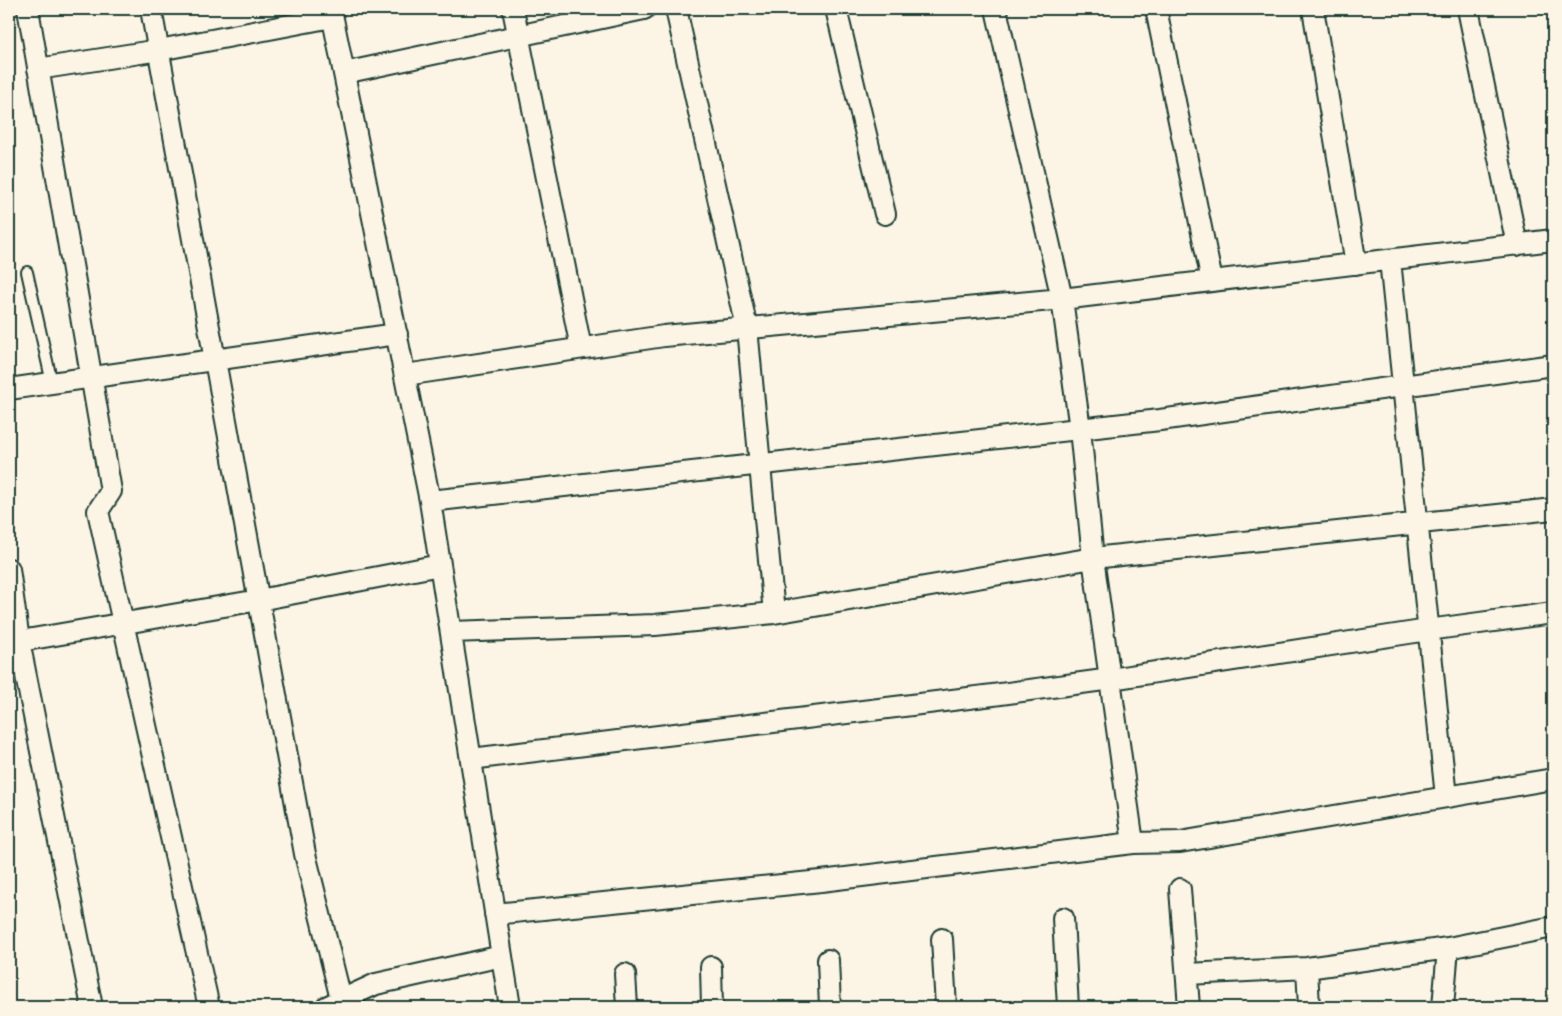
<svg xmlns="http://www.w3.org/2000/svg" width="1562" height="1016" font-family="Dekko,sans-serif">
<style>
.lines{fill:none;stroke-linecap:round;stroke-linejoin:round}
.lane-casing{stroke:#1f3d34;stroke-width:14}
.street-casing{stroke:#1f3d34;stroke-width:24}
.lane{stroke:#fcf5e5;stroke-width:10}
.street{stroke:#fcf5e5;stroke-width:20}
</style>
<rect width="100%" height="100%" fill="#fcf5e5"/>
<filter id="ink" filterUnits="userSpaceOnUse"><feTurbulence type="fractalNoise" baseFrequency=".02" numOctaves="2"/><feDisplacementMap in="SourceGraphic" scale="10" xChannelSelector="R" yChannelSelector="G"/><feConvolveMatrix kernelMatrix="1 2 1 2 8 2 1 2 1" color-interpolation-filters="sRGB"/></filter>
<g filter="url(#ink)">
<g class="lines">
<g class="lane-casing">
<path id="lane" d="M27 272 52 383"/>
</g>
<g class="street-casing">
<path id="street" d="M28 9 111 491 98 511 209 1007
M151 9 305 854 343 1007
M331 9 430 501 510 1007
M513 9 581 348
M676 9 747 328 774 613
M836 9 885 214
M996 9 1062 299 1080 429 1093 558 1133 843
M1156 9 1212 281
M1313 9 1356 264
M1468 9 1517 245
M38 69 159 50 332 17
M344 73 644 9
M1390 260 1446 797
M405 375 664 336 1062 299 1553 240
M9 389 397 334
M430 501 1160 420 1553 365
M9 569 19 641 92 1007
M451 632 655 625 774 613 1093 558 1553 509
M9 643 259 600 440 565
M471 759 993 695 1111 679 1428 630 1553 613
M1180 889 1189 1007
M495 914 821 881 1133 843 1180 842 1553 779
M1063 918 1068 1007
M942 939 946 1007
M828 960 830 1007
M711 967 712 1007
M1307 968 1309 1007
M625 974 627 1007
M1187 974 1307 968 1448 948 1553 927
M326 1007 376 984 502 956
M1443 1007 1448 948"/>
</g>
<use href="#lane" class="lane"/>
<use href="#street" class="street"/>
</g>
</g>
<rect width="1562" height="1016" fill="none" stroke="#fcf5e5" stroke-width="30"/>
<rect x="15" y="15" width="1532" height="986" fill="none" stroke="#1f3d34" stroke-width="2" filter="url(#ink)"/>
</svg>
